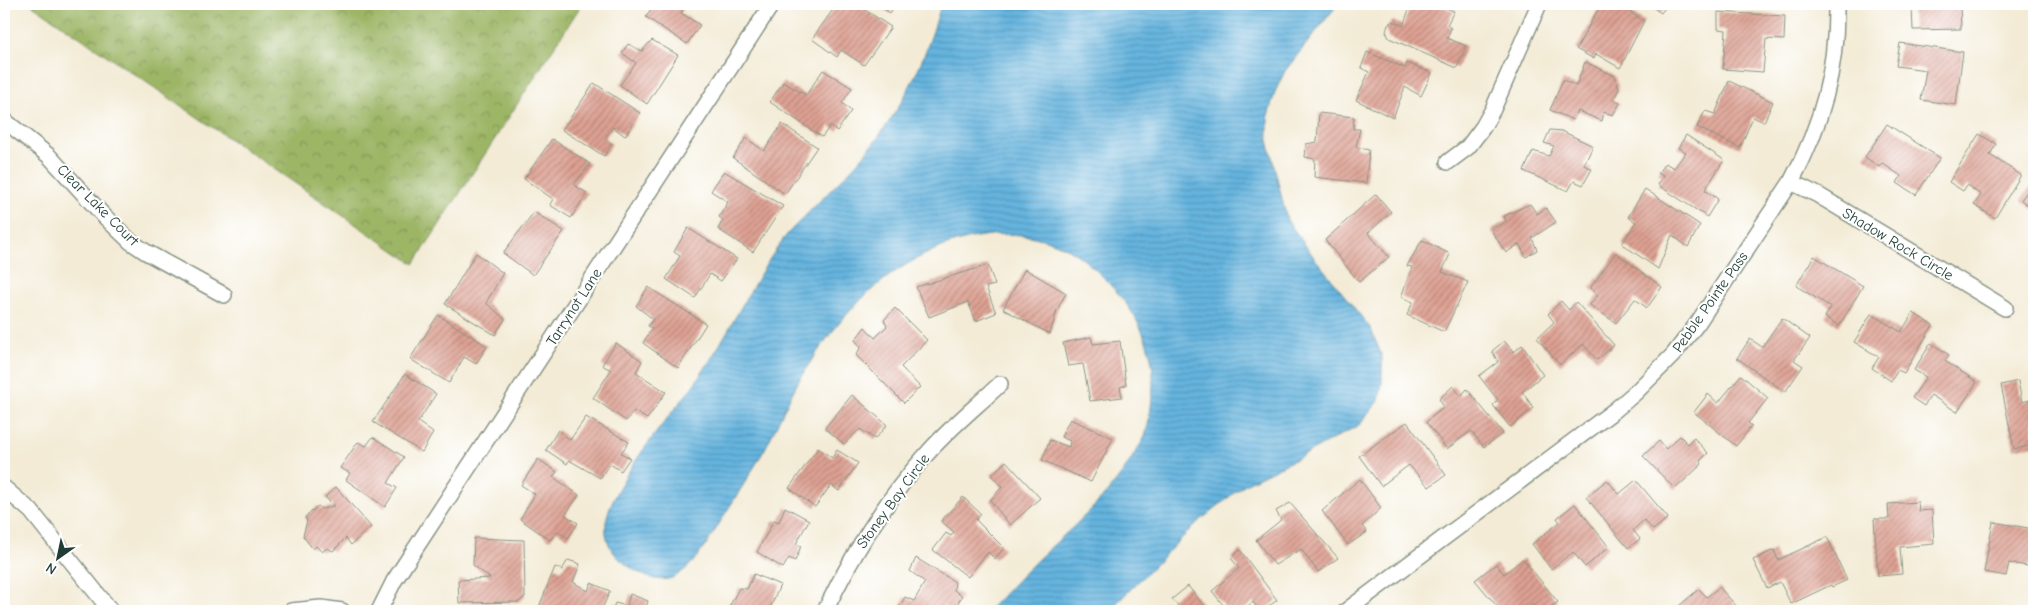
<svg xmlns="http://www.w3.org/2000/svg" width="2038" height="615" font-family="'Comic Neue',sans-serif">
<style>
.forest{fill:url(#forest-crowns);stroke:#5e7a4d}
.water{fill:url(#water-rules);stroke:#42788a}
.building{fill:url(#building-hatch)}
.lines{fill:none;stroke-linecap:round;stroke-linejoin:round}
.street-casing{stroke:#899484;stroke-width:18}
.street{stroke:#fff;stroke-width:15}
.labels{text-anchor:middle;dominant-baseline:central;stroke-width:4;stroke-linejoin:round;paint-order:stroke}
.street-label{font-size:15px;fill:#1f3d34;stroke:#fff}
</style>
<defs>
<pattern id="forest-crowns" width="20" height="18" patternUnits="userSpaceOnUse" patternTransform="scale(1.25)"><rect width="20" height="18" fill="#9db666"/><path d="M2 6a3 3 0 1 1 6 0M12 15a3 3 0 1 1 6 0" fill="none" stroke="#7f9555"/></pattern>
<pattern id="water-rules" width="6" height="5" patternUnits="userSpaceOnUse" patternTransform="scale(1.25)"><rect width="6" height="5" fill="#65b4df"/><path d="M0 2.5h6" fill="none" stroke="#5394b6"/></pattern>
<pattern id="building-hatch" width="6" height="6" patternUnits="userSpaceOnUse" patternTransform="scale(1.25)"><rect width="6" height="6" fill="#dea193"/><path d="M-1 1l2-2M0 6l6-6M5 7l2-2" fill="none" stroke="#b38479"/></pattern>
</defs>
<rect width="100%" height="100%" fill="#fff"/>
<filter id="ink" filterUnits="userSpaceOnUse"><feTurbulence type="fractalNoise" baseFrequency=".02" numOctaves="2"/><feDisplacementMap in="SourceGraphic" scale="10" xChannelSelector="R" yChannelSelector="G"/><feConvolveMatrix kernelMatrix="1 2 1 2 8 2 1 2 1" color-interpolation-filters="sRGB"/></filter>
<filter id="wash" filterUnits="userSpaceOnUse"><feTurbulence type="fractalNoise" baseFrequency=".0096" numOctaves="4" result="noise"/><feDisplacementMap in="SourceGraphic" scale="20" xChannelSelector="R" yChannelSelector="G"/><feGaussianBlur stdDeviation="1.12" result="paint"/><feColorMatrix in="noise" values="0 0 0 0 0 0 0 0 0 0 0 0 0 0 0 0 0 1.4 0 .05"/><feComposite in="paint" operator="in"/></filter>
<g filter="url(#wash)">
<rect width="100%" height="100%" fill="#f3ebd5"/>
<path class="forest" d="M31 4H576L580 7 414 264Z"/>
<path class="water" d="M941 4H1338L1285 71 1275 92 1268 117V140L1287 220 1313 256 1371 329 1382 357V383L1379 401 1359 425 1308 453 1245 484 1196 524 1109 611H987C1002 597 1015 581 1030 567 1069 529 1109 500 1136 451 1139 446 1143 442 1145 436 1150 421 1152 400 1153 384 1155 351 1137 313 1114 289 1101 274 1086 259 1068 249 1000 214 920 246 867 294 839 320 816 351 797 384 786 404 777 426 766 447 753 470 739 492 725 514 712 535 698 563 676 576 665 582 655 580 643 575 621 563 603 549 606 522 611 485 666 420 690 390 725 343 748 288 782 241 789 231 798 223 806 215 828 192 853 170 872 145 905 104 928 54 941 4Z"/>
<g id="blocks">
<path class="building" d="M654 4H686L681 13 700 25 687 44 646 17Z
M837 4H856L891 27 864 65 841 50 837 57 812 39Z
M876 4H896L890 13Z
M1411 4H1437L1454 11 1447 25 1451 28 1447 38 1466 46 1457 68 1389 38 1386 31 1388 25 1393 21 1403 26Z
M1601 4H1617L1644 21 1620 68 1596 54 1594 59 1576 49Z
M1648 4H1668L1661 13Z
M1917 4H1960L1961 29 1913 30 1912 8H1918Z
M1718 12 1785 16 1784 40 1766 39 1763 72 1723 69 1726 30 1718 29Z
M652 40 678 55 647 104 620 85 636 63 622 53 628 44 642 51Z
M1900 43 1963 52 1956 105 1921 100 1926 70 1896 66Z
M1367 52 1405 68 1407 63 1432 73 1421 96 1405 87 1393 118 1356 100 1369 72 1361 68Z
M1585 62 1615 76 1619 89 1613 100 1620 103 1613 115 1604 112 1602 121 1578 111 1573 120 1550 110 1563 80 1576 86Z
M823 70 852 88 842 103 851 111 837 131 830 126 822 137 770 102 783 82 806 95Z
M1729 81 1773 102 1764 122 1753 117 1740 148 1697 127 1705 111 1715 114Z
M594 83 640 113 625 136 613 127 605 138 612 144 604 156 562 130Z
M1319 113 1354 117 1353 129H1360L1356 147 1369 150 1366 183 1314 177 1315 159 1305 157 1306 144 1317 142Z
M782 124 817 147 785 194 733 158 746 138 764 151Z
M1887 124 1940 158 1916 195 1897 183 1901 176 1882 163 1879 167 1865 157Z
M1550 130 1562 131 1593 146 1584 165 1592 169 1583 185 1574 181 1568 191 1524 171 1533 151 1549 156 1554 146 1544 143Z
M1979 134 1996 144 1990 155 2021 175 1995 218 1974 205 1981 195 1967 185 1963 191 1949 182Z
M1686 135 1724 160 1705 190 1718 199 1707 217 1658 185 1663 176 1658 173 1665 163 1674 168 1686 152 1678 148Z
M552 139 590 164 574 185 587 193 571 218 550 205 553 199 524 179Z
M724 171 783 206 753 252 718 229 723 220 719 217 728 202 711 191Z
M2034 182V210L2021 200Z
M1645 189 1700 225 1688 247 1672 235 1658 269 1622 244 1636 222 1628 217Z
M1376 194 1391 212 1368 233 1389 257 1359 282 1325 240Z
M1530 204 1537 214 1546 208 1556 222 1532 238 1537 250 1526 257 1519 244 1506 253 1491 230 1506 221 1504 216Z
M534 212 564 231 533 275 503 253Z
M688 228 737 259 721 281 710 274 695 298 666 279 680 256 674 252Z
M1422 240 1450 254 1442 272 1468 282 1444 332 1407 315 1413 302 1401 297 1412 267 1407 266Z
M476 253 503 273 486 303 505 319 495 335 445 304Z
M1616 253 1662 287 1647 308 1635 299 1616 323 1590 305 1598 295 1590 288Z
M1814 256 1863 286 1839 326 1825 317 1831 307 1796 286Z
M988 265 995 285 986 287 996 313 976 321 968 302 929 317 916 287Z
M1025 269 1066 293 1057 310 1050 334 1003 309Z
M648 287 706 324 678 368 643 343 652 328 648 326 653 319 636 306Z
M1561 301 1569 310 1576 302 1614 345 1597 360 1583 344 1560 365 1537 338 1554 322 1548 314Z
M895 308 927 340 901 367 920 387 904 403 856 355 861 347 855 340 865 327 875 338 887 326 884 320Z
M1913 313 1933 325 1904 373 1898 370 1891 381 1872 368 1879 357 1854 342 1871 314 1901 332Z
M438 315 487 346 476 364 464 357 449 383 410 359Z
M1782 318 1810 338 1794 360 1803 366 1785 392 1737 358 1750 339 1762 347Z
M1091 337 1093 344 1120 341 1126 385 1120 387 1122 397 1090 401 1083 364 1068 366 1063 343Z
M1504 341 1514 352 1522 345 1543 375 1522 392 1534 408 1510 427 1493 405 1498 400 1479 376 1498 362 1492 351Z
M616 343 642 361 636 372 666 392 647 419 634 411 626 421 593 398 611 370 602 365Z
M1931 343 1949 355 1945 361 1977 382 1957 412 1931 395 1924 406 1912 398 1926 377 1914 370Z
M405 374 436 394 418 422 433 433 422 452 373 422Z
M1741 375 1768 398 1748 423 1752 426 1736 446 1694 412 1708 394 1718 403Z
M2018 381 2022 402 2034 399V445L2014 449 2001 385Z
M1453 386 1461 396 1467 389 1503 433 1484 447 1471 431 1447 449 1426 422 1444 407 1439 399Z
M852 395 887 425 875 439 860 429 844 444 825 428Z
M586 417 629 442 621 453 630 458 621 471 610 464 600 478 569 460 567 464 546 450 558 430 570 440Z
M1070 419 1113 438 1091 482 1042 460 1050 440 1069 447 1070 441 1061 437Z
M1407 422 1446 475 1429 487 1409 465 1381 486 1359 456Z
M1680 436 1688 444 1694 438 1708 453 1700 461 1702 464 1675 489 1643 456 1659 441 1666 449Z
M373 437 404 457 388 483 397 488 385 507 346 480 350 473 340 468 358 442 366 446Z
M818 448 832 458 837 450 858 463 839 491 831 485 815 507 789 488Z
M538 459 557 472 553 477 579 495 565 515 578 523 568 538 557 531 550 540 520 519 535 494 521 485Z
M1006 461 1040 498 1010 525 990 500 1002 487 991 475Z
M1360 479 1381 508 1362 526 1367 532 1348 545 1322 511Z
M1607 480 1619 494 1636 480 1668 518 1653 530 1644 520 1633 530 1640 539 1628 548 1586 497Z
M336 487 371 527 351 545 346 538 333 551 327 548 322 552 316 546 313 549 303 536 307 521 305 517 318 506 322 509 334 506 325 497Z
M963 497 981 514 976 520 1004 548 995 559 988 552 968 577 933 550 946 533 951 536 954 532 941 521Z
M1918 502 1919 511 1932 510 1934 544 1900 547 1902 574 1878 576 1874 519H1889L1888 504Z
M1290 503 1338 558 1318 572 1301 549 1275 565 1256 540 1281 520 1276 511Z
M1575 504 1609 547 1585 567 1573 552 1551 569 1532 544 1560 522 1557 518Z
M785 507 809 520 796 544 801 546 795 561 789 558 783 568 757 552 774 520 779 522Z
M1993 522 2034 529V567L2009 563 2006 576 1984 572Z
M1827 537 1847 580 1832 587 1831 585 1791 604 1780 582 1767 588 1753 560 1774 550 1778 560Z
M474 538 524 540 525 597 519 602 459 603 458 580 490 578 473 565Z
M1240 550 1277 600 1263 611H1260L1253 602 1241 611H1228L1212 591 1239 568 1231 558Z
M916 558 955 582 954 590 962 596 953 611 944 606 942 611H897L905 597 914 601 925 582 910 571Z
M1523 559 1558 602 1546 611H1538L1532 604 1524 611H1501L1475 580 1496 564 1504 574Z
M568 560 580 564 573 582 588 591 591 583 610 591 601 611H549L539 607 555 567 562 570Z
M754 574 780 585 769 611H727L739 588 747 589Z
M1188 586 1208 611H1180L1182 610 1172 599Z
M1719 587 1741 611H1673L1699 589 1707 597Z
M630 594 648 601 645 611H612L615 603 627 606Z
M1475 605 1480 611H1467Z"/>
</g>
</g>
<g filter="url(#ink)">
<use href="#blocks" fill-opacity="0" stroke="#899484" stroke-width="1"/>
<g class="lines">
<g class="street-casing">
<path id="street" d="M4 120 49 156 103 215 131 242 146 252 224 295
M1448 162 1468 147 1483 127 1493 109 1539 4
M1791 182 1818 195 2005 308
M4 488 31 511 111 611
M291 611 321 608 342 611
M379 611 394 581 772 4
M825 611C852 555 884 502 926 455 948 429 976 407 1000 384
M1346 611 1615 410 1636 392 1673 355 1697 324 1791 182C1822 124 1837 69 1836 4"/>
</g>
<use href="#street" class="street"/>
</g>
</g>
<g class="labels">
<g class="street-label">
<text transform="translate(98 205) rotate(45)">Clear Lake Court</text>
<text transform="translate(1898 244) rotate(31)">Shadow Rock Circle</text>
<text transform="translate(1710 302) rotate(-55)">Pebble Pointe Pass</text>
<text transform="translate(574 307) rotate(-57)">Tarrynot Lane</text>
<text transform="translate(893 501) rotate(-54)">Stoney Bay Circle</text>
</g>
</g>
<rect width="2038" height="615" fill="none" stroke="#fff" stroke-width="20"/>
<g transform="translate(58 558) rotate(213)" stroke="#ffffff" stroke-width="4" paint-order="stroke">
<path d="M0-4L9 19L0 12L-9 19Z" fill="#1f3d34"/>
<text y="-8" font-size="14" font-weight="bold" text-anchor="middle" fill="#1f3d34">N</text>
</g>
</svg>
